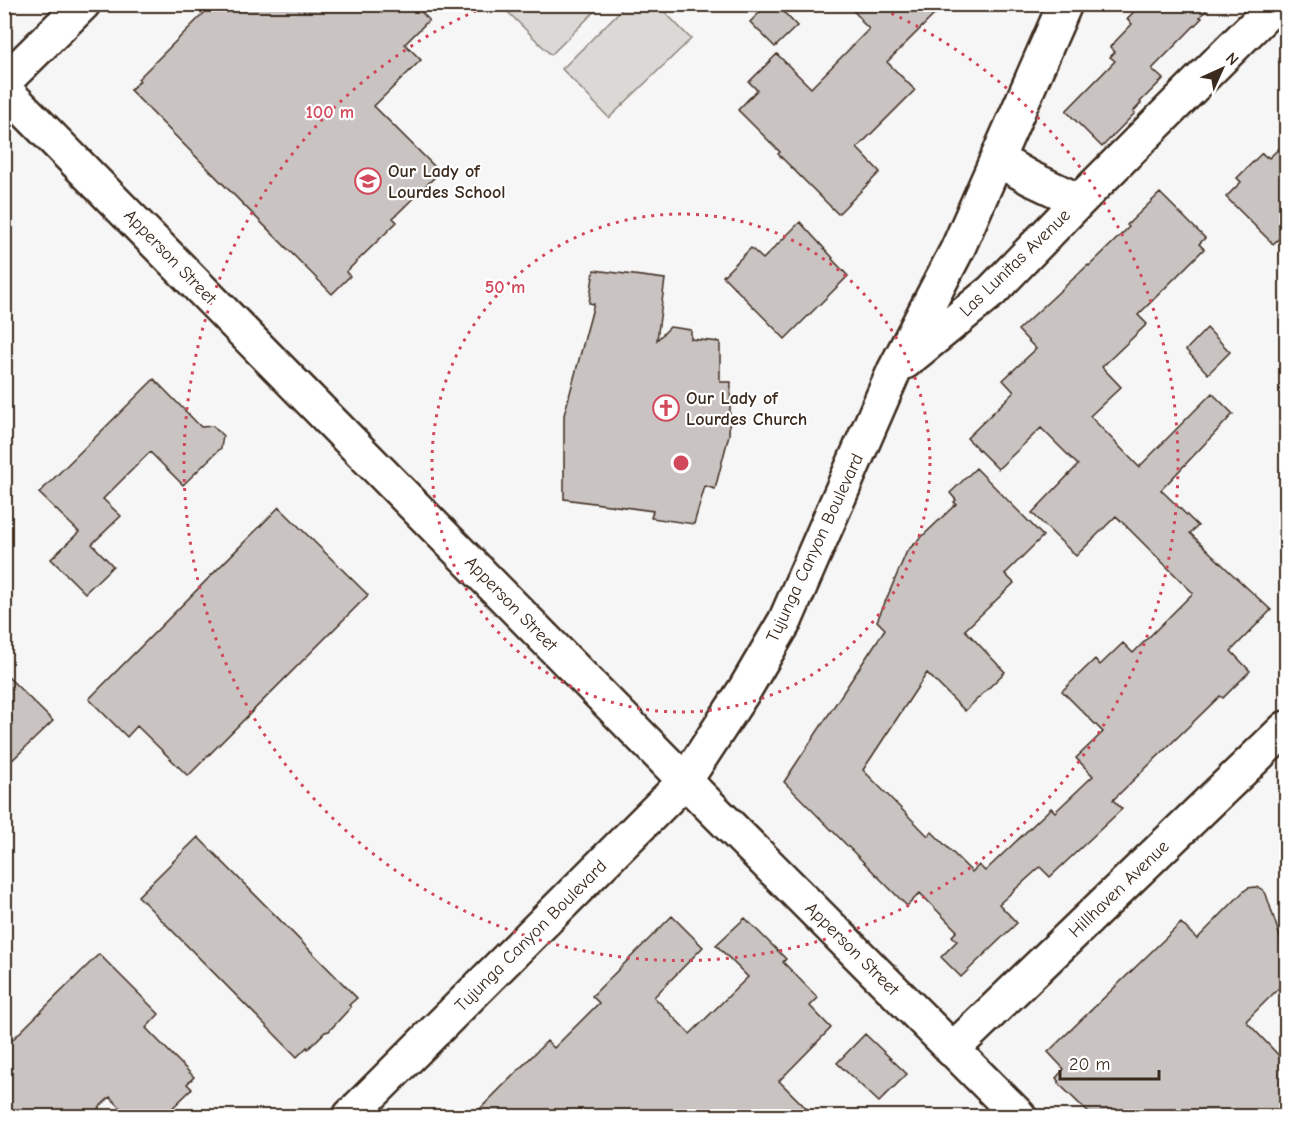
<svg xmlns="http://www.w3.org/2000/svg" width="1291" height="1121" font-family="'Comic Neue',sans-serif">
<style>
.green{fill:#dbd9d6;stroke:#8b827a;stroke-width:1.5}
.building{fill:#c9c3c1;stroke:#3b2a1e;stroke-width:1.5}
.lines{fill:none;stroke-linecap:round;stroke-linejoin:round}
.minor-casing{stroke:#3b2a1e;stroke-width:38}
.major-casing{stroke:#3b2a1e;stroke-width:38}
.minor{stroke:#fff;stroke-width:33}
.major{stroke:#fff;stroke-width:33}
.ring{fill:none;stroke:#d1495b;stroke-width:3;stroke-dasharray:3 6}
.labels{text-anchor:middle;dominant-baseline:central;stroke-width:4.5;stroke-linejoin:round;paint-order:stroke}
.poi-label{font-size:18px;font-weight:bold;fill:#3b2a1e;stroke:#fff;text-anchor:start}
.street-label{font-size:18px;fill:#3b2a1e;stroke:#fff}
.centre{fill:#d1495b;stroke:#fff;stroke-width:3}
.ring-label{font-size:18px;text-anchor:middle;font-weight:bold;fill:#d1495b;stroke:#fff;stroke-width:4.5;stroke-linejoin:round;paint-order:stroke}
</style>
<rect width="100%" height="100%" fill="#f7f6f6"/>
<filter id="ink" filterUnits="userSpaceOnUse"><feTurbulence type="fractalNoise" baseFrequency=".0167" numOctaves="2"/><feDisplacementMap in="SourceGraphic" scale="12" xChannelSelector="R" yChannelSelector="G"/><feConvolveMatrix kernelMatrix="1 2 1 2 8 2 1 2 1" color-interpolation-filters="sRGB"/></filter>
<g filter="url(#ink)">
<path class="green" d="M627 4 658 5 691 39 609 118 562 69Z
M501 5H601L551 55Z"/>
<path class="building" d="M213 4H414L429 20 405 44 421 60 374 106 440 172 393 218 397 222 346 272 350 276 332 294 130 90 140 81 138 79Z
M768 4H776L797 26 775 47 750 22Z
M847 4H945L887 62 915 90 857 148 880 172 838 214 778 154 780 152 738 110 757 90 749 82 777 54 811 88 869 29 861 21 862 20Z
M1141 4H1212L1200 17 1202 18 1152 69 1163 79 1140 102 1141 103 1133 112 1135 113 1102 147 1066 111 1115 61 1110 57 1115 52 1110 47 1132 24 1127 19Z
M1287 141V231L1273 244 1226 197 1241 182 1237 178 1262 153 1266 157 1267 156 1269 158Z
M1160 193 1205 238 1199 244 1204 249 1138 315 1147 324 1102 367 1121 387 1090 416 1139 467 1212 393 1233 414 1161 490 1198 526 1190 533 1230 572 1271 610 1231 651 1250 671 1223 698 1220 696 1113 800 1122 809 1050 877 1040 867 999 904 1017 923 961 977 941 957 957 941 952 936 957 931 920 893 907 906 784 782 885 629 877 621 907 551 956 504 954 502 956 500 950 493 976 468 1043 536 1005 574 1014 583 965 630 1005 672 965 711 927 673 863 770 928 836 932 832 972 872 979 865 985 871 1051 808 1055 812 1093 776 1076 758 1103 732 1062 691 1095 659 1100 665 1123 643 1133 653 1193 593 1116 516 1076 556 1032 513 1078 465 1041 428 998 469 967 438 1014 392 1003 380 1036 349 1018 330 1088 265 1089 266 1129 227 1127 225Z
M800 222 833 258 832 259 848 276 785 339 723 276 751 248 763 259Z
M594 270 665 279 657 340 670 327 691 330V339L720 342V382H731L729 435 715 489 705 486 694 524 651 518 653 511 564 499V415L594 304 589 303Z
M1207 328 1230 352 1208 374 1186 350Z
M154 379 201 427 213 426 223 436 221 448 183 485 150 452 103 499 121 516 92 544 113 566 85 593 51 559 79 532 39 493Z
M279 507 368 595 188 776 137 726 127 737 89 699Z
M4 673 53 721 4 768Z
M198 837 357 998 349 1005 351 1007 329 1031 325 1032 308 1049 307 1047 297 1057 138 896Z
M1255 887 1262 889 1266 894 1287 958V980L1246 1021 1287 1064V1116H1092L1058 1083 1059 1081 1056 1078 1064 1069 1048 1052 1181 923 1197 939 1243 892 1248 888Z
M672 916 703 947 654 997 690 1034 748 977 716 945 745 918 786 959 783 962 818 998 810 1006 831 1028 779 1081 814 1116H473L547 1041 554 1048 599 1003 592 996Z
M99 954 159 1014 146 1028 194 1077 187 1084 192 1089 164 1116H129L110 1097 90 1116H4V1048Z
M865 1034 907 1074 879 1102 837 1063Z"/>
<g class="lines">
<g class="minor-casing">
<path id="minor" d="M4 82 83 4
M997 159 1030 178 1079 201
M905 362 992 291 1079 201 1276 4
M952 1050 1286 728
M1019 1116 685 781 745 689 785 621 894 371 958 248 1065 4"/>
</g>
<g class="major-casing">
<path id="major" d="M4 89 685 781 350 1116"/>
</g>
<use href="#minor" class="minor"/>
<use href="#major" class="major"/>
</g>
</g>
<g class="ring">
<circle cx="681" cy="463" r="249"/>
<path d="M875 6A497 497 0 1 1 487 6"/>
</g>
<defs>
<g id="school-ring" transform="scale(1.35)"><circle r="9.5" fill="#fff" stroke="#d1495b" stroke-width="1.5"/><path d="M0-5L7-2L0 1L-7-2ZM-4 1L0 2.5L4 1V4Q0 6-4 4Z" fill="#d1495b"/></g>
<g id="church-ring" transform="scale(1.35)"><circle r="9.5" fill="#fff" stroke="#d1495b" stroke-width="1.5"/><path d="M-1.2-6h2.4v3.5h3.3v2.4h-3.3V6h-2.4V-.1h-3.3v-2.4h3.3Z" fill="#d1495b"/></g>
</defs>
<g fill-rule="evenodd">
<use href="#school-ring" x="368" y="181"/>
<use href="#church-ring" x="666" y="408"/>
</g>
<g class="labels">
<g class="poi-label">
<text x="388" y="171">Our Lady of<tspan x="388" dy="21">Lourdes School</tspan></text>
<text x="686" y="398">Our Lady of<tspan x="686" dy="21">Lourdes Church</tspan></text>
</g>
<g class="street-label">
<text transform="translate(170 257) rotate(46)">Apperson Street</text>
<text transform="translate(1015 263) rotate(-44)">Las Lunitas Avenue</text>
<text transform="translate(815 548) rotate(-65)">Tujunga Canyon Boulevard</text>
<text transform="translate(511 604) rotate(46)">Apperson Street</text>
<text transform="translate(1119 889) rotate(-44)">Hillhaven Avenue</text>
<text transform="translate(531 936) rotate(-45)">Tujunga Canyon Boulevard</text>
<text transform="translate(852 949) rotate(45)">Apperson Street</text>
</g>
</g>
<circle cx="681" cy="463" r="9" class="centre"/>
<g class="ring-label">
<text x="330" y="118">100 m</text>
<text x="505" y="293">50 m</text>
</g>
<rect width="1291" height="1121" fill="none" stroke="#fff" stroke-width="24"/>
<rect x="12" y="12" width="1267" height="1097" fill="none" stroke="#3b2a1e" stroke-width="2" filter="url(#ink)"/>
<g transform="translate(1222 69) rotate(45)" stroke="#ffffff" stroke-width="4.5" paint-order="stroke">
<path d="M0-4.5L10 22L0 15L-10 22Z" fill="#3b2a1e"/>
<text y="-9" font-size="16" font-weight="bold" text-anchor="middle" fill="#3b2a1e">N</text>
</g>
<path d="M1060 1070v9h99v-9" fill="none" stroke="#3b2a1e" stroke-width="3"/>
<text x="1069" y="1070" font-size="18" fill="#3b2a1e" stroke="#ffffff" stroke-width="4.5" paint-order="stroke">20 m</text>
</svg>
